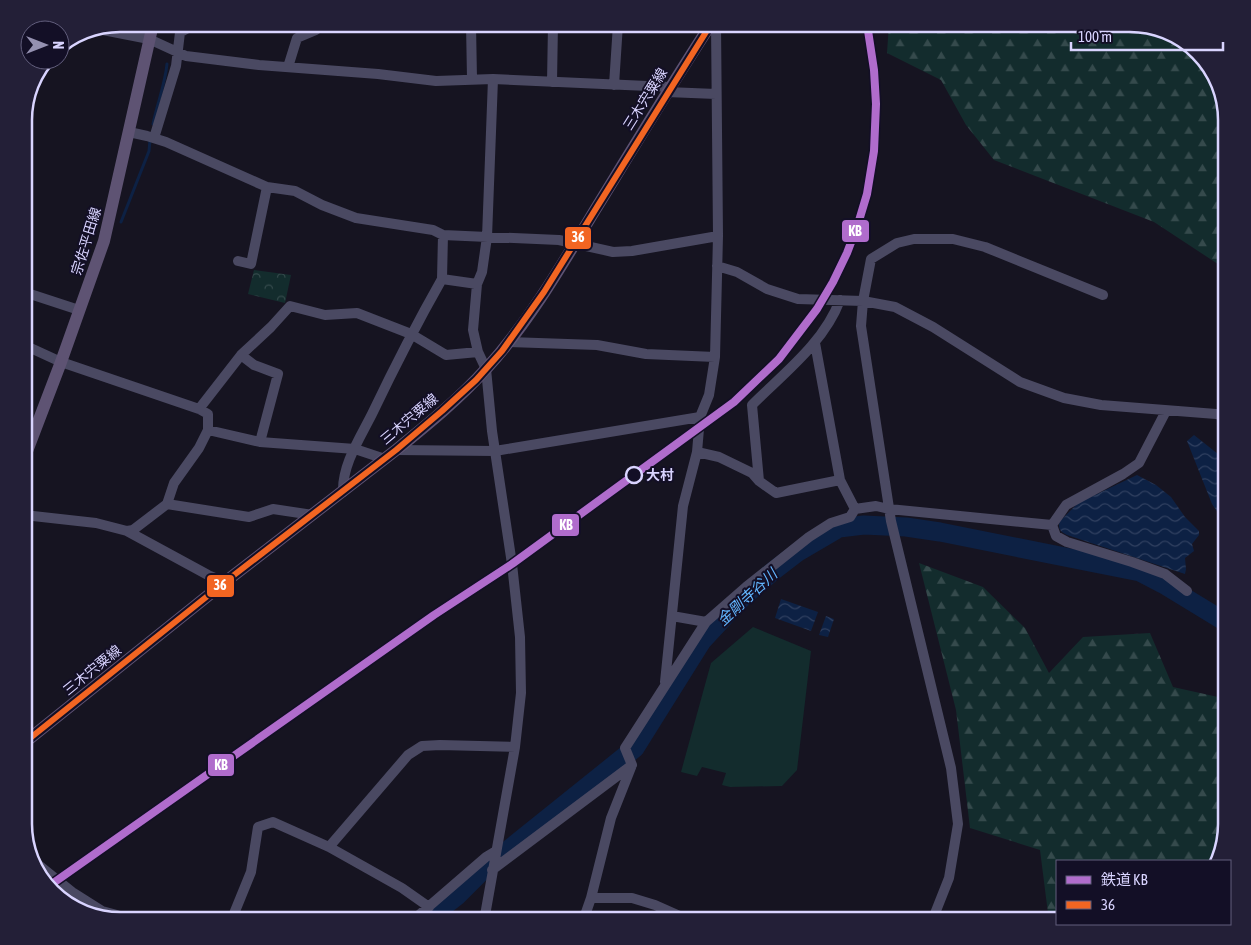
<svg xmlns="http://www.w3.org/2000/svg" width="1251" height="945" font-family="'Asap Condensed','Noto Sans JP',sans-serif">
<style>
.forest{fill:url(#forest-firs)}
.park{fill:url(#park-crowns)}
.garden{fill:#132c2d}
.water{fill:url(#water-waves)}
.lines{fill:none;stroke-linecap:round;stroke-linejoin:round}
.stream{stroke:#0d2144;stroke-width:3}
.river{stroke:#0d2144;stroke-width:19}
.minor{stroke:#4a4962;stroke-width:10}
.major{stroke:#5e5373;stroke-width:12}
.bus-1-casing{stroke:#130f26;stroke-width:10}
.bus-1{stroke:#f26522;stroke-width:6}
.rail-1-casing{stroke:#130f26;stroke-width:11}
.rail-1{stroke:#b06ccc;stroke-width:8}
.stop-dot{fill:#130f26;stroke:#d9d4ff;stroke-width:2.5}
.labels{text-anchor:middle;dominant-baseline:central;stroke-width:4;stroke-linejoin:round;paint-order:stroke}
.street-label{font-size:14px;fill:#d9d4ff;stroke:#130f26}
.stop-label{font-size:14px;font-weight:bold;fill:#d9d4ff;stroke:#130f26;text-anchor:start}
.water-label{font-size:15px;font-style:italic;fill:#62b6ff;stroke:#130f26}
.rim{fill:none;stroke:#d9d4ff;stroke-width:2.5}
.line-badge{stroke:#130f26;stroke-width:2}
.badge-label{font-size:14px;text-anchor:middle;font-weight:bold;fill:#fff}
</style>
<defs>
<pattern id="forest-firs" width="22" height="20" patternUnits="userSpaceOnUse" patternTransform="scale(1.25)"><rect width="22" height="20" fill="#132c2d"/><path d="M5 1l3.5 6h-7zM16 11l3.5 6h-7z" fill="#354a4c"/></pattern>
<pattern id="park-crowns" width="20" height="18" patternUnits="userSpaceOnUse" patternTransform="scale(1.25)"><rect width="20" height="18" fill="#132c2d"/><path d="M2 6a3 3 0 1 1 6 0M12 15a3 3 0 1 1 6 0" fill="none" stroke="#354a4c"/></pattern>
<pattern id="water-waves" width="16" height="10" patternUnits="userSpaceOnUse" patternTransform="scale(1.25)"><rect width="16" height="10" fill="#0d2144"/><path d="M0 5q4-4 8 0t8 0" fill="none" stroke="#304060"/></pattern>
</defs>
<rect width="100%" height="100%" fill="#161421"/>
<path class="forest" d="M889 24H1131L1190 44 1217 77 1227 120V270L1154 222 994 160 966 125 941 80 887 53Z
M919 563 983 587 1025 628 1049 673 1083 637 1150 633 1173 687 1227 699V825L1215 861H1057V921H1049L1040 850 970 828 956 710Z
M951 915 972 917 973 921H950Z"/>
<path class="park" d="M254 270 291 275 285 303 248 294Z"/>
<path class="garden" d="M753 627 811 651 797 770 782 786 730 787 722 785 726 773 702 767 697 776 681 772 711 663Z"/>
<path class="water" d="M1194 435 1218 454 1227 457V526L1212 504 1187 441Z
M1137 475 1156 485 1171 497 1185 517 1199 531V535L1192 544 1194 551 1185 558 1186 569 1185 574 1067 535C1061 532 1057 529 1060 521L1078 503Z
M781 599 818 612 811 631 775 618Z
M826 616 834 619 828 637 819 635Z"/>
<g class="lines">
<path class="stream" d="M120 24 144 31
M153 124C157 104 165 85 167 64
M121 222 149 151 150 140"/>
<path class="river" d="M425 921 457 896 483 870 635 748 702 641 742 598 772 572 798 552 839 528 864 525 906 527 940 532 1140 572 1163 584 1227 623"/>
<path class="minor" d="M471 24 472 79
M103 30 149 39 186 56 259 65 378 74 436 81 493 79 670 87
M181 32 195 24
M288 67 297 38 316 30 317 24
M552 82 553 24
M614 85 618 24
M667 92 716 94
M129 132 147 136 166 142 267 187 295 191 322 205 356 218 433 230 443 235 559 240 613 252 632 251 718 236
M154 138 176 66 181 24
M238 261 251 264 267 187
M717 266 737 272 767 289 798 299 863 301 895 307 933 327 1020 382 1064 398 1101 405 1216 414 1227 416
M442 279 443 235
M24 292 79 310
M509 342 597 345 646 354 715 357
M815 343 840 480
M24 345 61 362 199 409 208 414V430L199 448 174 483 167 504 133 530 127 531
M241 355 254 365 278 374 260 442
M199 409 241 355 271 327 290 306 325 315 357 313 411 334 446 355 478 352
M208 430 260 442 355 449 385 459
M396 450 495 451 700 417
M697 452 719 457 752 473 759 481 776 493 840 480 855 509
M759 481 752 405C783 374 824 343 840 300
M343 492C342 465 360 438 372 414 394 368 417 323 442 279L477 284
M167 504 249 517 273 509 313 515
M24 515 96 523 127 531 208 575 225 582
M1052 525 1056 536 1067 542 1132 562 1165 574 1187 591
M672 616 706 622
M665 682 683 506 697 452 700 417 709 395 715 357 718 236 716 24
M329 847 402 888 429 907
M31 859 72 892 102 911 139 921
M492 870 632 765 625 748 706 622 746 587 809 537 831 523 850 517 855 509 876 506 889 509 1052 525 1066 505 1123 474 1139 463 1166 411
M591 898H632L655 905 691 921
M60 900 72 892
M231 921 251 872 258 827 273 822 329 847 408 755 422 746 440 745 515 747
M412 921 486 857 496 851
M484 921 515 747 521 693 520 637 512 564 492 431 486 369 478 352 473 330 477 284 482 272 487 237 493 79
M583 921 591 898 611 818 632 765
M932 921 949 878 958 824 951 768 891 521 861 326 863 301 871 259 897 243 914 239H953L985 247 1103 295"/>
<path class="major" d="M24 459 61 362 104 241 153 24
M24 743 225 582 396 450C427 425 459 399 486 369 529 322 562 265 595 210 633 148 671 85 711 24"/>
<g class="bus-1-casing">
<path id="bus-1" d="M24 743 225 582 396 450 442 411 476 380 502 351 544 292 711 24"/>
</g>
<use href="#bus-1" class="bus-1"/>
<g class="rail-1-casing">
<path id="rail-1" d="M49 886 434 615 512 564 734 402 779 359 817 309 833 282 847 253 858 224 867 194 874 151 876 104 874 70 867 24"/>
</g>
<use href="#rail-1" class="rail-1"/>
</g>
<circle class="stop-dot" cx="634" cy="475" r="8"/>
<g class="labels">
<g class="street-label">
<text transform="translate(645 99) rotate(-58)">三木宍粟線</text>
<text transform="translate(86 241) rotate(-73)">宗佐平田線</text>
<text transform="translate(409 419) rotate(-40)">三木宍粟線</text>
<text transform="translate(92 670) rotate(-39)">三木宍粟線</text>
</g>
<g class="stop-label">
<text x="646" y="475">大村</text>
</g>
<g class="water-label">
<text transform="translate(747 597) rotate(-43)">金剛寺谷川</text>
</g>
</g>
<path d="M0 0H1251V945H0ZM120 32H1130A88 88 0 0 1 1218 120V824A88 88 0 0 1 1130 912H120A88 88 0 0 1 32 824V120A88 88 0 0 1 120 32Z" fill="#231f37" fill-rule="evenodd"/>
<path class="rim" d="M120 32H1130A88 88 0 0 1 1218 120V824A88 88 0 0 1 1130 912H120A88 88 0 0 1 32 824V120A88 88 0 0 1 120 32Z"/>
<g class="line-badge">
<rect x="841" y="219" width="29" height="24" rx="5" fill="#b06ccc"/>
<rect x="564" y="226" width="28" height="24" rx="5" fill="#f26522"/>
<rect x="551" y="513" width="29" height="24" rx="5" fill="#b06ccc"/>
<rect x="206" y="574" width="29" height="24" rx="5" fill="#f26522"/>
<rect x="207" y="753" width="28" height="24" rx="5" fill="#b06ccc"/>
</g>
<g class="badge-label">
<text x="855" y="236">KB</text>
<text x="578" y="242">36</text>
<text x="566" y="530">KB</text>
<text x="220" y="590">36</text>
<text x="221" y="770">KB</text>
</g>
<rect x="1056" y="860" width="175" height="65" fill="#130f26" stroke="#625e7d"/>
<rect x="1066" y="876" width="25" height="8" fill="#b06ccc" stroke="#625e7d"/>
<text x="1101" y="885" font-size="15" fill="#d9d4ff">鉄道 KB</text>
<rect x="1066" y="901" width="25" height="8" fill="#f26522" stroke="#625e7d"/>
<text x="1101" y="910" font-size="15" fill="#d9d4ff">36</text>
<g transform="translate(45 45) rotate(90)"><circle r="24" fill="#130f26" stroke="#625e7d"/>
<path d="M0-4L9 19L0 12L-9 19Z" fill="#9591b1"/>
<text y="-8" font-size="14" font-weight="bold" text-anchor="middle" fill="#d9d4ff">N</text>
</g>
<path d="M1071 42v8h152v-8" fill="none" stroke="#d9d4ff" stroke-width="2.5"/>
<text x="1078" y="42" font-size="15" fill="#d9d4ff" stroke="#130f26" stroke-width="4" paint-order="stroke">100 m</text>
</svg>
